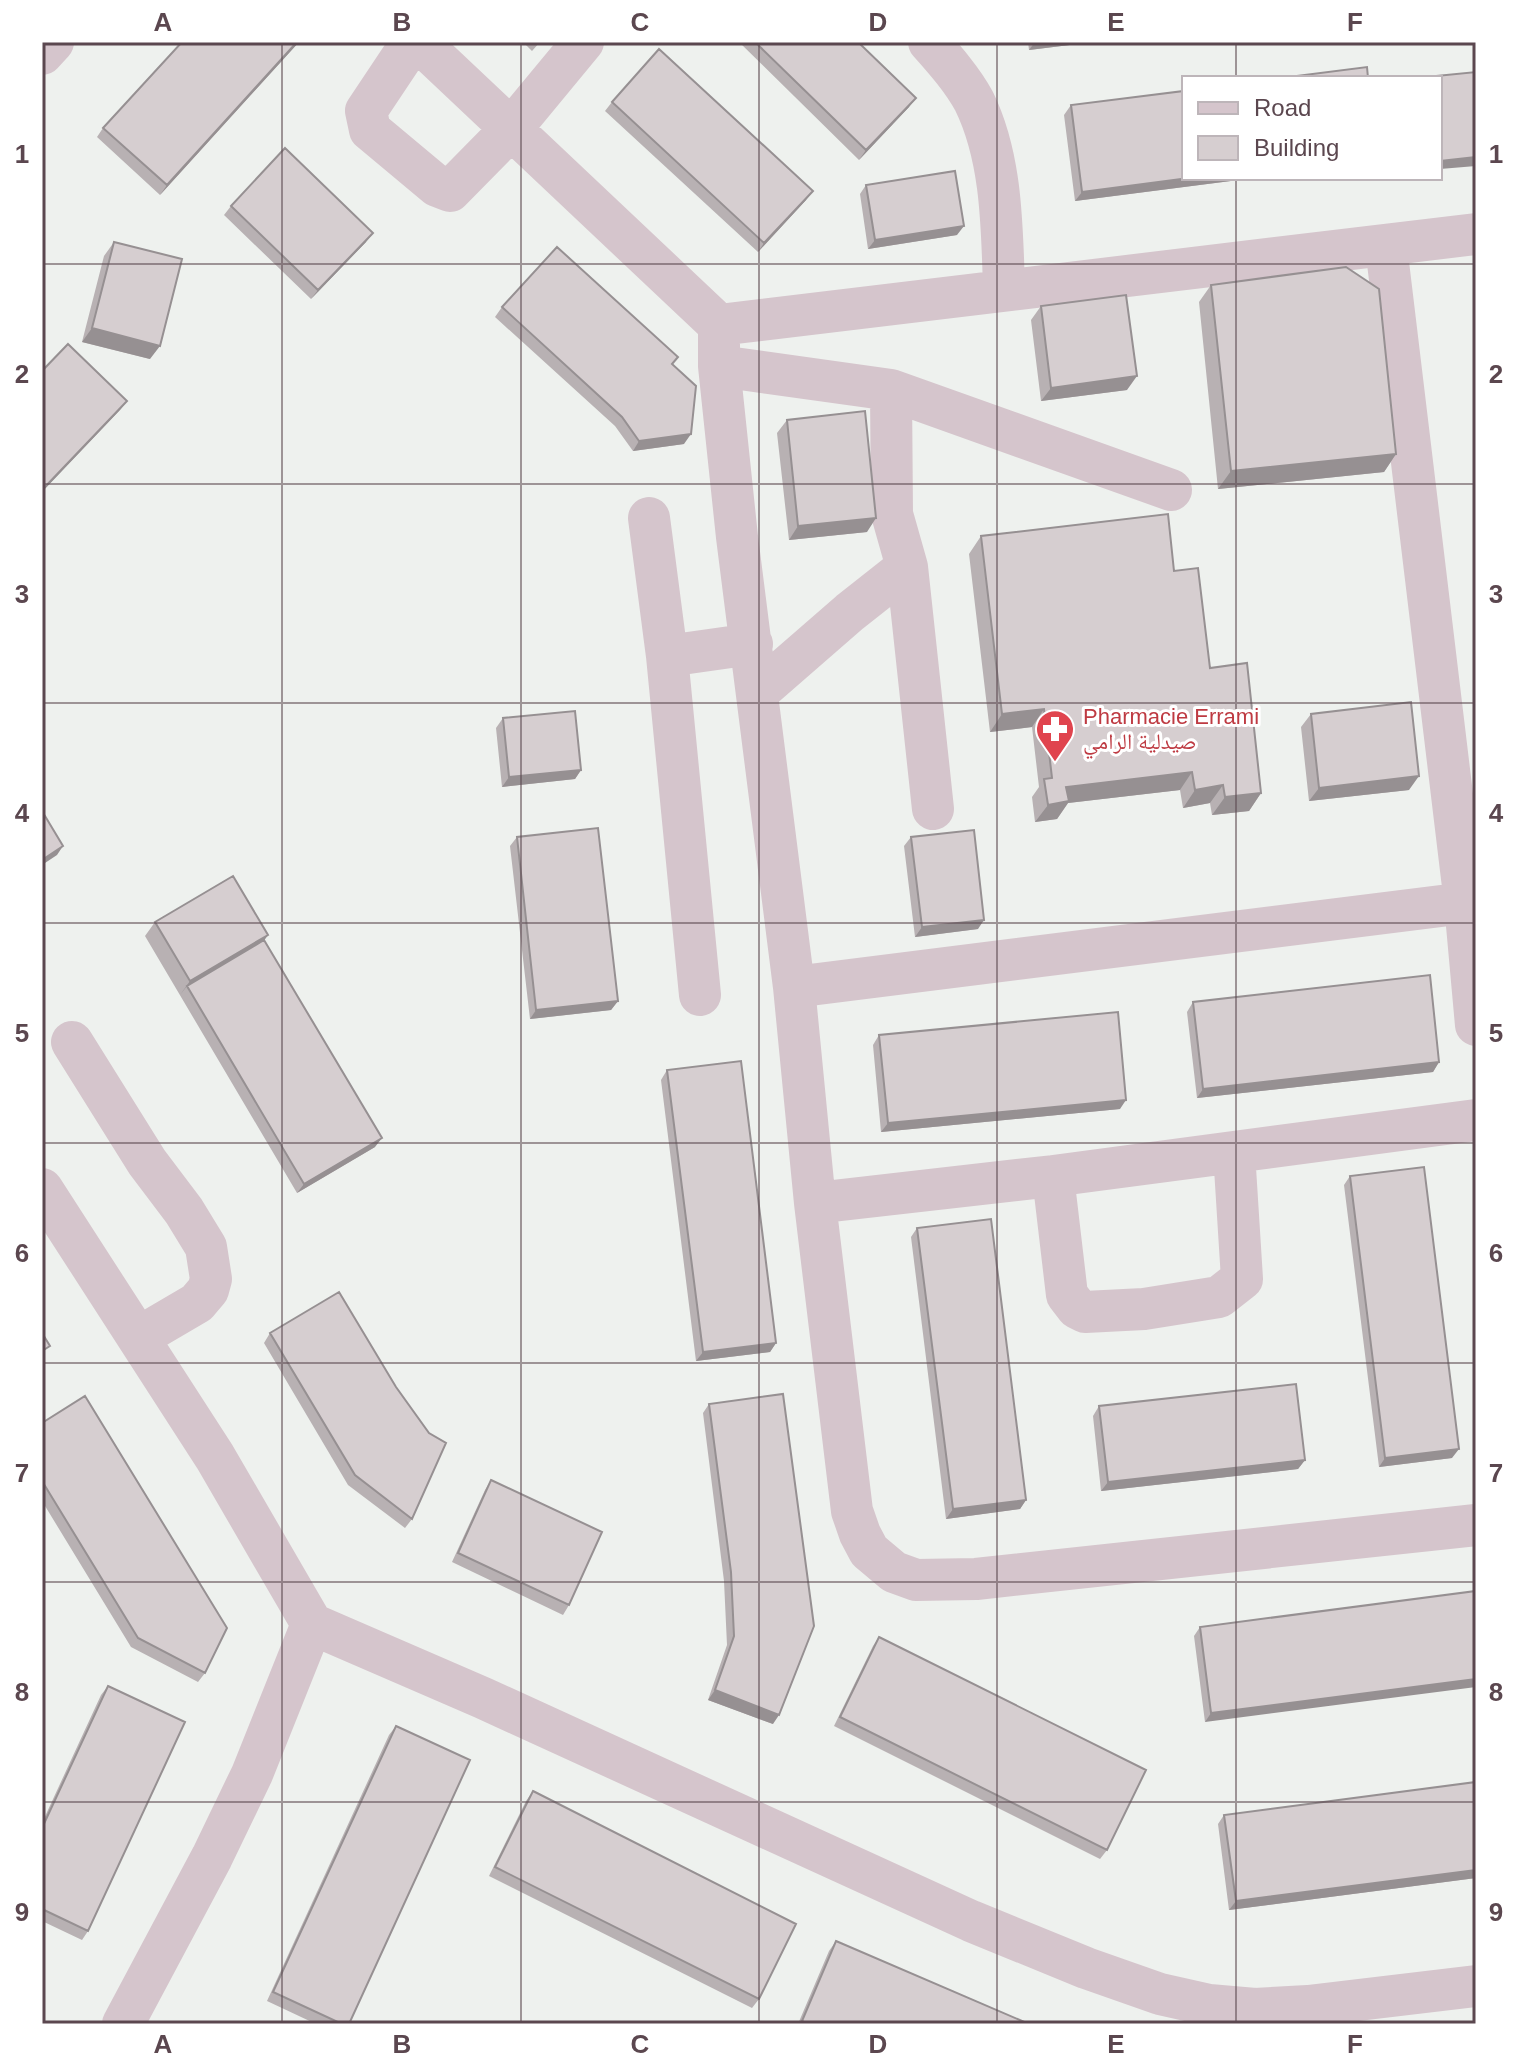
<svg xmlns="http://www.w3.org/2000/svg" width="1518" height="2066" font-family="Helvetica,'Noto Naskh Arabic',sans-serif">
<style>
.lines{fill:none;stroke-linecap:round;stroke-linejoin:round}
.minor{stroke:#d5c5cc;stroke-width:42}
.wall{fill:#b8b1b3}
.shaded-wall{fill:#969092}
.building{fill:#d6ced0;stroke:#969092;stroke-width:2}
.grid{fill:none;stroke:#5b474f;stroke-width:2;stroke-opacity:0.55}
.labels{text-anchor:middle;dominant-baseline:central;stroke-width:6;stroke-linejoin:round;paint-order:stroke}
.health-label{font-size:22px;fill:#be3a42;stroke:#fff;text-anchor:start}
.neatline{fill:none;stroke:#5b474f;stroke-width:3}
.grid-label{font-size:26px;text-anchor:middle;font-weight:bold;fill:#5b474f}
</style>
<rect width="100%" height="100%" fill="#eef1ee"/>
<g class="lines">
<path class="minor" d="M412 42 366 111 370 130 437 186 450 191 512 128 583 42
M419 42 719 325V366L737 537 794 987 815 1203 852 1511 860 1534 869 1551 894 1572 916 1580 976 1579 1476 1525
M929 42C945 60 962 79 974 101 1002 158 1002 227 1004 289
M42 54 53 42
M1386 246 1465 903 1476 1025
M719 325 1476 234
M719 366 891 390 1171 490
M649 518 667 656 700 995
M907 567 933 809
M667 656 752 644
M757 693 850 612 907 567 892 514 891 390
M794 987 1465 903
M72 1042 147 1162 184 1211 206 1247 211 1279 208 1290 197 1303 139 1337
M1053 1176 1067 1295 1077 1308 1085 1312 1144 1309 1219 1297 1242 1279 1234 1152
M42 1189 215 1457 312 1624 483 1698 971 1921 1086 1968 1160 1994 1209 2005 1255 2009 1308 2006 1476 1986
M815 1203 1053 1176 1476 1120
M123 2024 212 1857 252 1774 312 1624"/>
</g>
<path class="wall" d="M182 42H299L160 195 97 137 103 128Z
M523 42H540L532 51Z
M739 42H858L909 107 859 160Z
M1028 42H1094L1029 50Z
M612 102 806 200 758 252 605 111Z
M1071 105 1184 178H1254L1075 201 1064 115Z
M866 185 957 235 868 249 860 194Z
M231 206 366 242 311 299 224 215Z
M114 242 150 359 82 342 104 256Z
M1211 285 1396 454 1384 472 1218 489 1199 302Z
M1041 306 1127 390 1041 401 1031 320Z
M502 307 672 364 684 444 633 451 615 426 495 317Z
M787 420 867 532 789 540 777 433Z
M981 536 1174 571 1210 668 1261 793 1249 811 1212 815 1210 803 1183 808 1180 790 1068 803 1057 819 1035 822 1032 797 1039 787 1032 727 990 732 969 554Z
M1311 714 1409 790 1309 801 1301 727Z
M503 718 581 770 575 779 502 787 496 728Z
M517 837 618 1001 611 1010 530 1019 510 846Z
M911 837 978 929 915 937 904 846Z
M155 922 268 935 264 940 375 1147 297 1193 145 936Z
M1193 1002 1439 1062 1433 1072 1197 1098 1187 1012Z
M879 1035 1120 1109 881 1132 873 1045Z
M667 1070 776 1343 770 1352 696 1361 661 1080Z
M1350 1176 1452 1458 1379 1467 1344 1185Z
M917 1228 1026 1500 1020 1509 946 1519 911 1237Z
M270 1333 412 1519 405 1528 348 1485 264 1343Z
M709 1404 773 1724 708 1700 727 1645 724 1581 703 1413Z
M1099 1406 1305 1460 1298 1469 1101 1491 1093 1416Z
M42 1423 205 1673 198 1682 131 1647 42 1501Z
M491 1480 569 1605 563 1615 452 1562 485 1490Z
M1476 1591 1205 1722 1194 1636 1200 1627Z
M879 1637 1107 1850 1100 1859 834 1726 873 1646Z
M108 1686 88 1931 82 1940 42 1921V1823L101 1695Z
M396 1726 349 2024H316L267 2001 389 1735Z
M1476 1782V1878L1229 1910 1218 1824 1224 1815Z
M533 1791 759 1999 752 2008 489 1876 526 1801Z
M836 1941 1029 2024H798L829 1951Z"/>
<path class="shaded-wall" d="M297 42H299L160 195 167 185Z
M1035 42H1094L1029 50Z
M916 98 909 107 859 160 866 150Z
M1476 157V166L1440 169V161Z
M1189 178H1254L1075 201 1082 192Z
M813 191 806 200 758 252 764 243Z
M964 226 957 235 868 249 875 240Z
M373 233 366 242 311 299 318 290Z
M92 328 160 346 150 359 82 342Z
M1137 376 1127 390 1041 401 1051 388Z
M127 401 120 410 42 492V490Z
M691 434 684 444 633 451 639 441Z
M1396 454 1384 472 1218 489 1231 471Z
M876 518 867 532 789 540 798 526Z
M1044 709 1032 727 990 732 1002 714Z
M581 770 575 779 502 787 509 777Z
M1192 772 1180 790 1068 803 1057 819 1035 822 1048 805 1066 787Z
M1419 776 1409 790 1309 801 1319 788Z
M1223 785 1210 803 1183 808 1195 790Z
M1261 793 1249 811 1212 815 1225 797Z
M63 846 57 855 42 865V860Z
M984 920 978 929 915 937 922 927Z
M268 935 258 949 187 986 180 995 190 981Z
M618 1001 611 1010 530 1019 536 1010Z
M1439 1062 1433 1072 1197 1098 1203 1089Z
M1126 1100 1120 1109 881 1132 888 1123Z
M382 1138 375 1147 297 1193 304 1184Z
M776 1343 770 1352 696 1361 703 1352Z
M1459 1449 1452 1458 1379 1467 1385 1458Z
M1305 1460 1298 1469 1101 1491 1108 1482Z
M1026 1500 1020 1509 946 1519 953 1509Z
M1476 1679V1687L1205 1722 1211 1713Z
M715 1690 779 1715 773 1724 708 1700Z
M1476 1870V1878L1229 1910 1236 1901Z"/>
<path class="building" d="M182 42H297L167 185 103 128Z
M755 42H858L916 98 866 150Z
M659 49 813 191 764 243 612 102Z
M1367 67 1368 78H1281Z
M1476 72V157L1440 161V78L1426 77Z
M1184 91V178H1189L1082 192 1071 105Z
M285 148 373 233 318 290 231 206Z
M955 171 964 226 875 240 866 185Z
M114 242 182 259 160 346 92 328Z
M557 247 678 357 672 364 696 386 691 434 639 441 622 417 502 307Z
M1346 267 1379 289 1396 454 1231 471 1211 285Z
M1126 295 1137 376 1051 388 1041 306Z
M68 344 127 401 42 490V371Z
M865 411 876 518 798 526 787 420Z
M1168 514 1174 571 1198 568 1210 668 1247 663 1261 793 1225 797 1223 785 1195 790 1192 772 1066 787 1069 801 1048 805 1044 779 1052 778 1044 709 1002 714 981 536Z
M1411 702 1419 776 1319 788 1311 714Z
M575 711 581 770 509 777 503 718Z
M42 811 63 846 42 860Z
M598 828 618 1001 536 1010 517 837Z
M974 830 984 920 922 927 911 837Z
M233 876 268 935 190 981 155 922Z
M264 940 382 1138 304 1184 187 986Z
M1430 975 1439 1062 1203 1089 1193 1002Z
M1118 1012 1126 1100 888 1123 879 1035Z
M741 1061 776 1343 703 1352 667 1070Z
M1424 1167 1459 1449 1385 1458 1350 1176Z
M991 1219 1026 1500 953 1509 917 1228Z
M339 1292 396 1387 429 1433 446 1443 412 1519 355 1475 270 1333Z
M42 1333 50 1346 42 1351Z
M1296 1384 1305 1460 1108 1482 1099 1406Z
M783 1394 814 1626 779 1715 715 1690 734 1636 731 1572 709 1404Z
M85 1396 227 1628 205 1673 138 1638 42 1481V1423Z
M491 1480 602 1532 569 1605 458 1553Z
M1476 1591V1679L1211 1713 1200 1627Z
M879 1637 1146 1770 1107 1850 840 1717Z
M108 1686 185 1722 88 1931 42 1909V1828Z
M396 1726 470 1760 349 2024H342L273 1992Z
M1476 1782V1870L1236 1901 1224 1815Z
M533 1791 796 1924 759 1999 495 1867Z
M836 1941 1029 2024H808L802 2021Z"/>
<path class="grid" d="M282 42V2024M521 42V2024M759 42V2024M997 42V2024M1236 42V78M1236 178V2024M42 264H1476M42 484H1476M42 703H1476M42 923H1476M42 1143H1476M42 1363H1476M42 1582H1476M42 1802H1476"/>
<defs>
<g id="pharmacy-pin" transform="scale(2)"><path d="M0 17L-7.5 6A9.5 9.5 0 1 1 7.5 6Z" fill="#e0444e" stroke="#fff"/><path d="M-2-6h4v4h4v4h-4v4h-4v-4h-4v-4h4Z" fill="#fff"/></g>
</defs>
<g fill-rule="evenodd">
<use href="#pharmacy-pin" x="1055" y="729"/>
</g>
<g class="labels">
<g class="health-label">
<text x="1083" y="716">Pharmacie Errami<tspan x="1083" dy="25">صيدلية الرامي</tspan></text>
</g>
</g>
<rect width="1518" height="2066" fill="none" stroke="#ffffff" stroke-width="88"/>
<rect x="1182" y="76" width="260" height="104" fill="#ffffff" stroke="#bdb5b9" stroke-width="2"/>
<rect x="1198" y="102" width="40" height="12" fill="#d5c5cc" stroke="#bdb5b9" stroke-width="2"/>
<text x="1254" y="116" font-size="24" fill="#5b474f">Road</text>
<rect x="1198" y="136" width="40" height="24" fill="#d6ced0" stroke="#bdb5b9" stroke-width="2"/>
<text x="1254" y="156" font-size="24" fill="#5b474f">Building</text>
<rect x="44" y="44" width="1430" height="1978" class="neatline"/>
<g class="grid-label">
<text x="163" y="31">A</text>
<text x="402" y="31">B</text>
<text x="640" y="31">C</text>
<text x="878" y="31">D</text>
<text x="1116" y="31">E</text>
<text x="1355" y="31">F</text>
<text x="22" y="163">1</text>
<text x="1496" y="163">1</text>
<text x="22" y="383">2</text>
<text x="1496" y="383">2</text>
<text x="22" y="603">3</text>
<text x="1496" y="603">3</text>
<text x="22" y="822">4</text>
<text x="1496" y="822">4</text>
<text x="22" y="1042">5</text>
<text x="1496" y="1042">5</text>
<text x="22" y="1262">6</text>
<text x="1496" y="1262">6</text>
<text x="22" y="1482">7</text>
<text x="1496" y="1482">7</text>
<text x="22" y="1701">8</text>
<text x="1496" y="1701">8</text>
<text x="22" y="1921">9</text>
<text x="1496" y="1921">9</text>
<text x="163" y="2053">A</text>
<text x="402" y="2053">B</text>
<text x="640" y="2053">C</text>
<text x="878" y="2053">D</text>
<text x="1116" y="2053">E</text>
<text x="1355" y="2053">F</text>
</g>
</svg>
